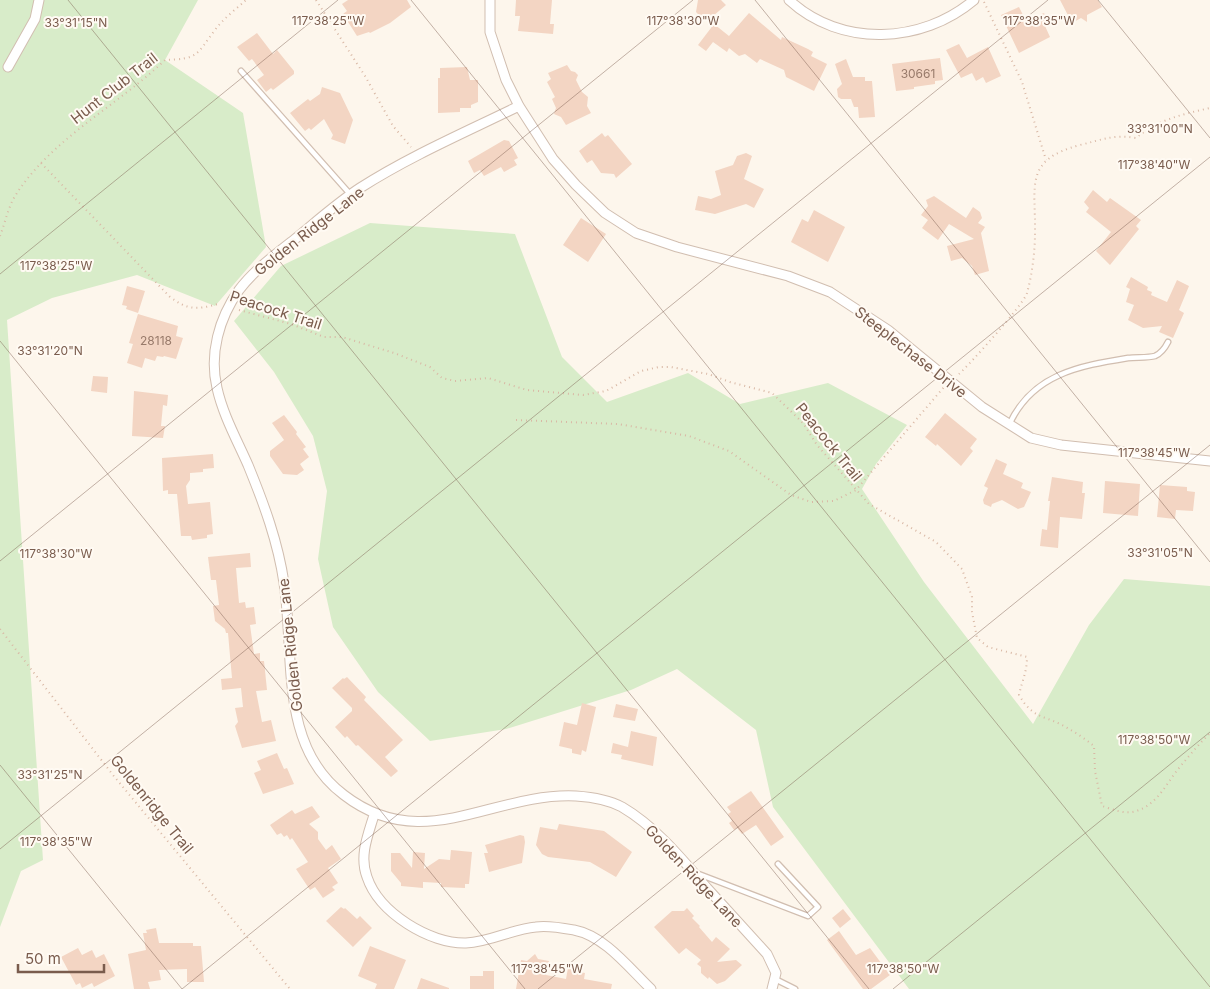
<svg xmlns="http://www.w3.org/2000/svg" width="1210" height="989" font-family="Inter,sans-serif">
<style>
.green{fill:#d8ecc9}
.building{fill:#f3d5c3}
.lines{fill:none;stroke-linecap:round;stroke-linejoin:round}
.service-casing{stroke:#d1beb0;stroke-width:7}
.minor-casing{stroke:#d1beb0;stroke-width:11}
.path{stroke:#d9b8a5;stroke-width:2;stroke-dasharray:1 4;stroke-linecap:butt}
.service{stroke:#fff;stroke-width:4.5}
.minor{stroke:#fff;stroke-width:9}
.ticks{fill:none;stroke:#7a5c4d;stroke-width:1;stroke-opacity:0.45}
.labels{text-anchor:middle;dominant-baseline:central;stroke-width:4;stroke-linejoin:round;paint-order:stroke}
.number-label{font-size:12px;fill:#987a6a}
.street-label{font-size:15px;fill:#7a5c4d;stroke:#fffaf3}
.ticks-label{font-size:12px;text-anchor:middle;fill:#7a5c4d;stroke:#fffaf3;stroke-width:4;stroke-linejoin:round;paint-order:stroke}
</style>
<rect width="100%" height="100%" fill="#fdf6ec"/>
<path class="green" d="M0 0H198L165 60 243 113 266 247 215 306 137 275 52 298 7 320 43 860 21 871 0 927Z
M370 223 515 234 562 357 607 402 688 373 740 404 828 383 907 425 876 464 862 489 924 582 1033 724 1089 625 1124 579 1210 586V989H909L773 807 756 730 677 669 631 690 506 729 430 741 378 692 333 627 318 559 327 491 313 436 274 372 234 321 281 266Z"/>
<path class="building" d="M348 0H407L411 7 390 23 370 33 369 32 357 36 343 14 347 11 342 4Z
M516 0H552L550 24H554L553 34 518 31 520 16H515Z
M698 0H721L726 5 713 16 699 15 696 12Z
M1060 0H1098L1102 7 1087 15V22L1081 18 1072 23Z
M1019 7 1024 17 1028 16 1029 19 1044 13 1050 24 1045 26 1050 37 1019 53 1001 15Z
M749 13 781 40 782 37 808 49 813 52 811 56 827 64 814 91 786 77 784 70 760 59 757 63 745 54 739 56 729 48 727 52 713 42 706 51 698 45 714 24 729 36Z
M257 33 273 54 277 50 294 71V74L273 90 271 88 266 92 257 80 264 75 252 59 249 61 237 47Z
M959 44 967 58 988 47 1001 76 986 83 983 77 976 81 972 73 961 78 946 50Z
M940 58 943 80 935 81V84L914 87V89L896 91 892 64Z
M846 59 853 77H865V81H872L875 117 859 118 858 107H854L851 99H841L838 97 837 89 842 84 835 64Z
M567 65 571 71 575 72 578 75 576 80 582 92 588 97 587 106 591 113 566 125 561 117 554 114 556 108 552 99 555 97 547 82 551 79 548 73Z
M467 67 470 80H478V102L471 105V108H460V112L438 113V78H440V68Z
M322 87 340 93 353 120 345 144 331 139 333 135 324 119 311 130 309 128 305 131 290 113 308 99 310 101 320 94Z
M602 133 605 137 608 135 632 164 616 178 614 174 601 173 592 160 587 163 579 151Z
M504 140 509 141 518 158 514 160 517 165 504 172 501 167 484 176 480 170 474 173 468 161Z
M746 153 752 156 744 179 764 189 754 208 746 204 715 214 695 210 698 196 711 199 721 195 715 171 733 165 737 156Z
M1093 190 1107 202 1110 198 1141 220 1136 226 1139 229 1110 265 1096 251 1111 232 1086 212 1089 208 1084 202Z
M934 196 966 218 973 207 980 212 982 218 978 223 985 227 981 233 989 271 975 275 972 266 962 258 951 261 947 246 974 239 949 224 938 240 922 228 928 220 921 215 928 206 926 200Z
M814 210 845 227 828 262 791 242 802 219 808 222Z
M581 218 606 234 588 262 563 245Z
M1131 277 1148 287 1147 290 1152 292 1151 295 1167 302 1177 280 1189 286 1179 310 1184 313 1173 338 1159 332 1162 326 1143 328 1128 320 1134 305 1126 302 1130 289 1126 287Z
M127 286 145 291 138 313 126 309 127 306 122 305Z
M138 314 178 326 176 336 183 338 176 359 164 356 163 357 157 356 155 361 145 358 142 368 127 363 133 344 129 343Z
M93 376 108 377 107 393 91 391Z
M134 391 168 395 167 406 163 405 161 426H165L163 438 132 436Z
M945 413 977 439 970 448 973 451 961 466 937 444 936 446 925 437Z
M284 415 297 432 296 434 306 447 303 449 309 457 300 464 304 470 297 475 283 474 270 456V451L284 440 272 423Z
M213 454 214 468 203 469V472L190 473V480L186 486 188 504 210 502 213 534 207 535V538L192 540 191 536H181L177 494H168V490L163 491 162 458Z
M996 459 1007 464 1003 474 1023 483 1021 488 1031 492 1024 507 1018 509 1002 500 992 504 991 507 984 504 983 500 988 488 984 486Z
M1052 477 1083 482 1082 493H1085L1082 519 1060 517 1058 548 1040 546 1042 529 1047 530 1050 501H1048Z
M1105 481 1140 484 1138 516 1103 513Z
M1160 485 1187 487V491L1195 492 1193 511 1176 510 1175 519 1157 517Z
M250 553 251 567 236 568 239 603 245 602 246 608 254 607 256 624 250 625 254 654 260 653V661H264L267 690 256 691 262 722 271 720 276 741 242 748 235 726 238 722 235 708 243 707 241 688 222 690 221 679 232 678 230 656 228 633H226L225 629 215 621 213 606 219 605 216 580H211L208 557Z
M347 677 366 697 364 700 403 740 385 757 398 771 391 777 358 745 356 746 347 736 345 738 335 727 352 711V708L332 688 343 678 344 679Z
M582 703 596 707 586 752 582 750 581 755 572 753V749L559 746 564 722 577 725Z
M616 704 638 709 635 721 613 717Z
M631 731 657 737 653 766 621 759 622 755 611 753 613 743 628 747Z
M277 753 284 769 287 768 294 784 263 794 254 773 261 770 257 761Z
M751 791 784 837 771 846 756 825 742 834 737 828 734 830 729 823 732 821 728 814 731 812 727 807Z
M312 806 320 817 309 824 318 832V839L326 850 332 845 341 859 328 868 338 883 332 887 335 890 323 898 315 887 310 890 296 869 308 862 292 838 290 840 287 835 284 837 281 833 277 835 270 825 292 810 295 814Z
M559 824 604 831 632 852 616 877 590 862 548 857 542 854 536 845 540 827 557 830Z
M520 835 524 836 525 842 522 863 489 872 484 853H488L485 845Z
M451 850 472 852 469 884H465V888L441 887V883L423 882V888L401 886V883L391 871V853H400L412 868 413 852 425 853 424 869 439 859 450 860Z
M341 907 344 909 345 908 357 919 360 916 372 928 353 947 326 921Z
M687 908 694 916 692 918 700 926 699 927 712 942 716 937 730 949 717 962 736 960 742 965 725 981 717 984 709 977 708 979 701 973V967L697 964 701 960 686 948 679 954 654 927 672 911H684Z
M843 909 851 919 840 928 832 918Z
M156 928 159 943H193V946H201L204 982H187V969L159 970 161 980 148 982 150 989H134L128 954 146 950 143 933H147L146 930Z
M839 931 856 955 870 948 890 975 871 989H863L827 940Z
M370 946 406 960 394 989H375L377 984 358 976Z
M78 948 82 955 92 950 96 958 104 954 115 976 94 987 92 983 82 988 80 983 76 985 61 957Z
M535 954 538 959 549 961 546 975 566 979 568 968 580 970 579 972 585 973 584 979 612 984 611 989H516L521 960 527 961Z
M483 971H494V989H470V976H483Z
M421 978 449 988V989H417Z"/>
<g class="lines">
<g class="service-casing">
<path id="service" d="M241 71 350 194
M1009 425C1032 374 1079 366 1128 358 1136 357 1148 358 1155 356 1162 353 1165 348 1168 342
M696 873 808 916 818 907 778 864
M775 979 795 989"/>
</g>
<g class="minor-casing">
<path id="minor" d="M490 0V32L506 80 519 106 553 159 576 185 605 213 636 233 677 247 788 276 830 292 888 330 982 407 1031 438 1061 445 1210 461
M789 0C841 48 922 44 974 0
M8 67 35 19 39 0
M519 106C466 132 410 156 360 188 337 203 316 222 295 239 275 255 254 270 239 290 219 318 209 354 217 388 223 415 237 440 248 465 264 504 278 542 284 583 295 654 278 746 344 795 423 856 492 792 576 796 591 797 609 800 622 807 656 827 682 859 707 888 727 910 747 932 767 954L776 973 772 989
M374 815C368 835 359 856 367 877 379 913 430 944 466 943 491 942 512 929 536 927 547 925 563 928 574 930 605 936 629 968 651 989"/>
</g>
<path class="path" d="M316 0 365 76 393 126 411 147
M984 2 1022 82 1046 160
M41 163 170 297C188 310 196 310 218 304
M0 236C5 223 8 208 15 196 51 139 117 106 165 60 199 59 196 55 215 30 223 19 236 9 246 0
M239 310 291 324 324 337H342L394 353 430 367 442 378 455 381 488 378 527 390 583 395 606 391 641 371 659 367H671L708 374 730 382 772 393 803 423 817 445 869 504 936 542 962 569 972 597V612L977 638 988 647 1027 657C1027 672 1022 681 1019 695 1032 717 1041 715 1060 724 1072 730 1084 738 1094 746L1095 771 1102 806C1112 809 1125 815 1136 811 1157 805 1166 784 1179 768 1189 756 1199 744 1210 733
M959 374C970 364 1024 304 1027 293 1032 275 1035 252 1035 233 1036 186 1023 160 1080 145 1101 140 1114 134 1136 138 1157 120 1183 114 1210 108
M516 420 618 424 689 436 729 451 791 495 811 502 834 501 856 490 944 387
M0 629 113 775 290 989"/>
<use href="#service" class="service"/>
<use href="#minor" class="minor"/>
</g>
<path class="ticks" d="M68 0 869 989M411 0 1210 987M755 0 1210 562M1098 0 1210 138M0 274 338 0M0 341 525 989M0 561 693 0M0 765 182 989M0 849 1048 0M182 989 1210 157M538 989 1210 445M893 989 1210 732"/>
<g class="labels">
<g class="number-label">
<text x="918" y="73">30661</text>
<text x="156" y="340">28118</text>
</g>
<g class="street-label">
<text transform="translate(114 88) rotate(-38)">Hunt Club Trail</text>
<text transform="translate(309 231) rotate(-38)">Golden Ridge Lane</text>
<text transform="translate(276 310) rotate(18)">Peacock Trail</text>
<text transform="translate(911 352) rotate(38)">Steeplechase Drive</text>
<text transform="translate(829 442) rotate(51)">Peacock Trail</text>
<text transform="translate(290 645) rotate(-96)">Golden Ridge Lane</text>
<text transform="translate(152 804) rotate(51)">Goldenridge Trail</text>
<text transform="translate(694 876) rotate(47)">Golden Ridge Lane</text>
</g>
</g>
<g class="ticks-label">
<text x="328" y="25">117°38'25"W</text>
<text x="683" y="25">117°38'30"W</text>
<text x="1039" y="25">117°38'35"W</text>
<text x="76" y="27">33°31'15"N</text>
<text x="1160" y="133">33°31'00"N</text>
<text x="1154" y="169">117°38'40"W</text>
<text x="56" y="270">117°38'25"W</text>
<text x="50" y="355">33°31'20"N</text>
<text x="1154" y="457">117°38'45"W</text>
<text x="1160" y="557">33°31'05"N</text>
<text x="56" y="558">117°38'30"W</text>
<text x="1154" y="744">117°38'50"W</text>
<text x="50" y="779">33°31'25"N</text>
<text x="56" y="846">117°38'35"W</text>
<text x="547" y="973">117°38'45"W</text>
<text x="903" y="973">117°38'50"W</text>
</g>
<path d="M18 964v8h86v-8" fill="none" stroke="#7a5c4d" stroke-width="2.5"/>
<text x="25" y="964" font-size="15" fill="#7a5c4d" stroke="#fffaf3" stroke-width="4" paint-order="stroke">50 m</text>
</svg>
